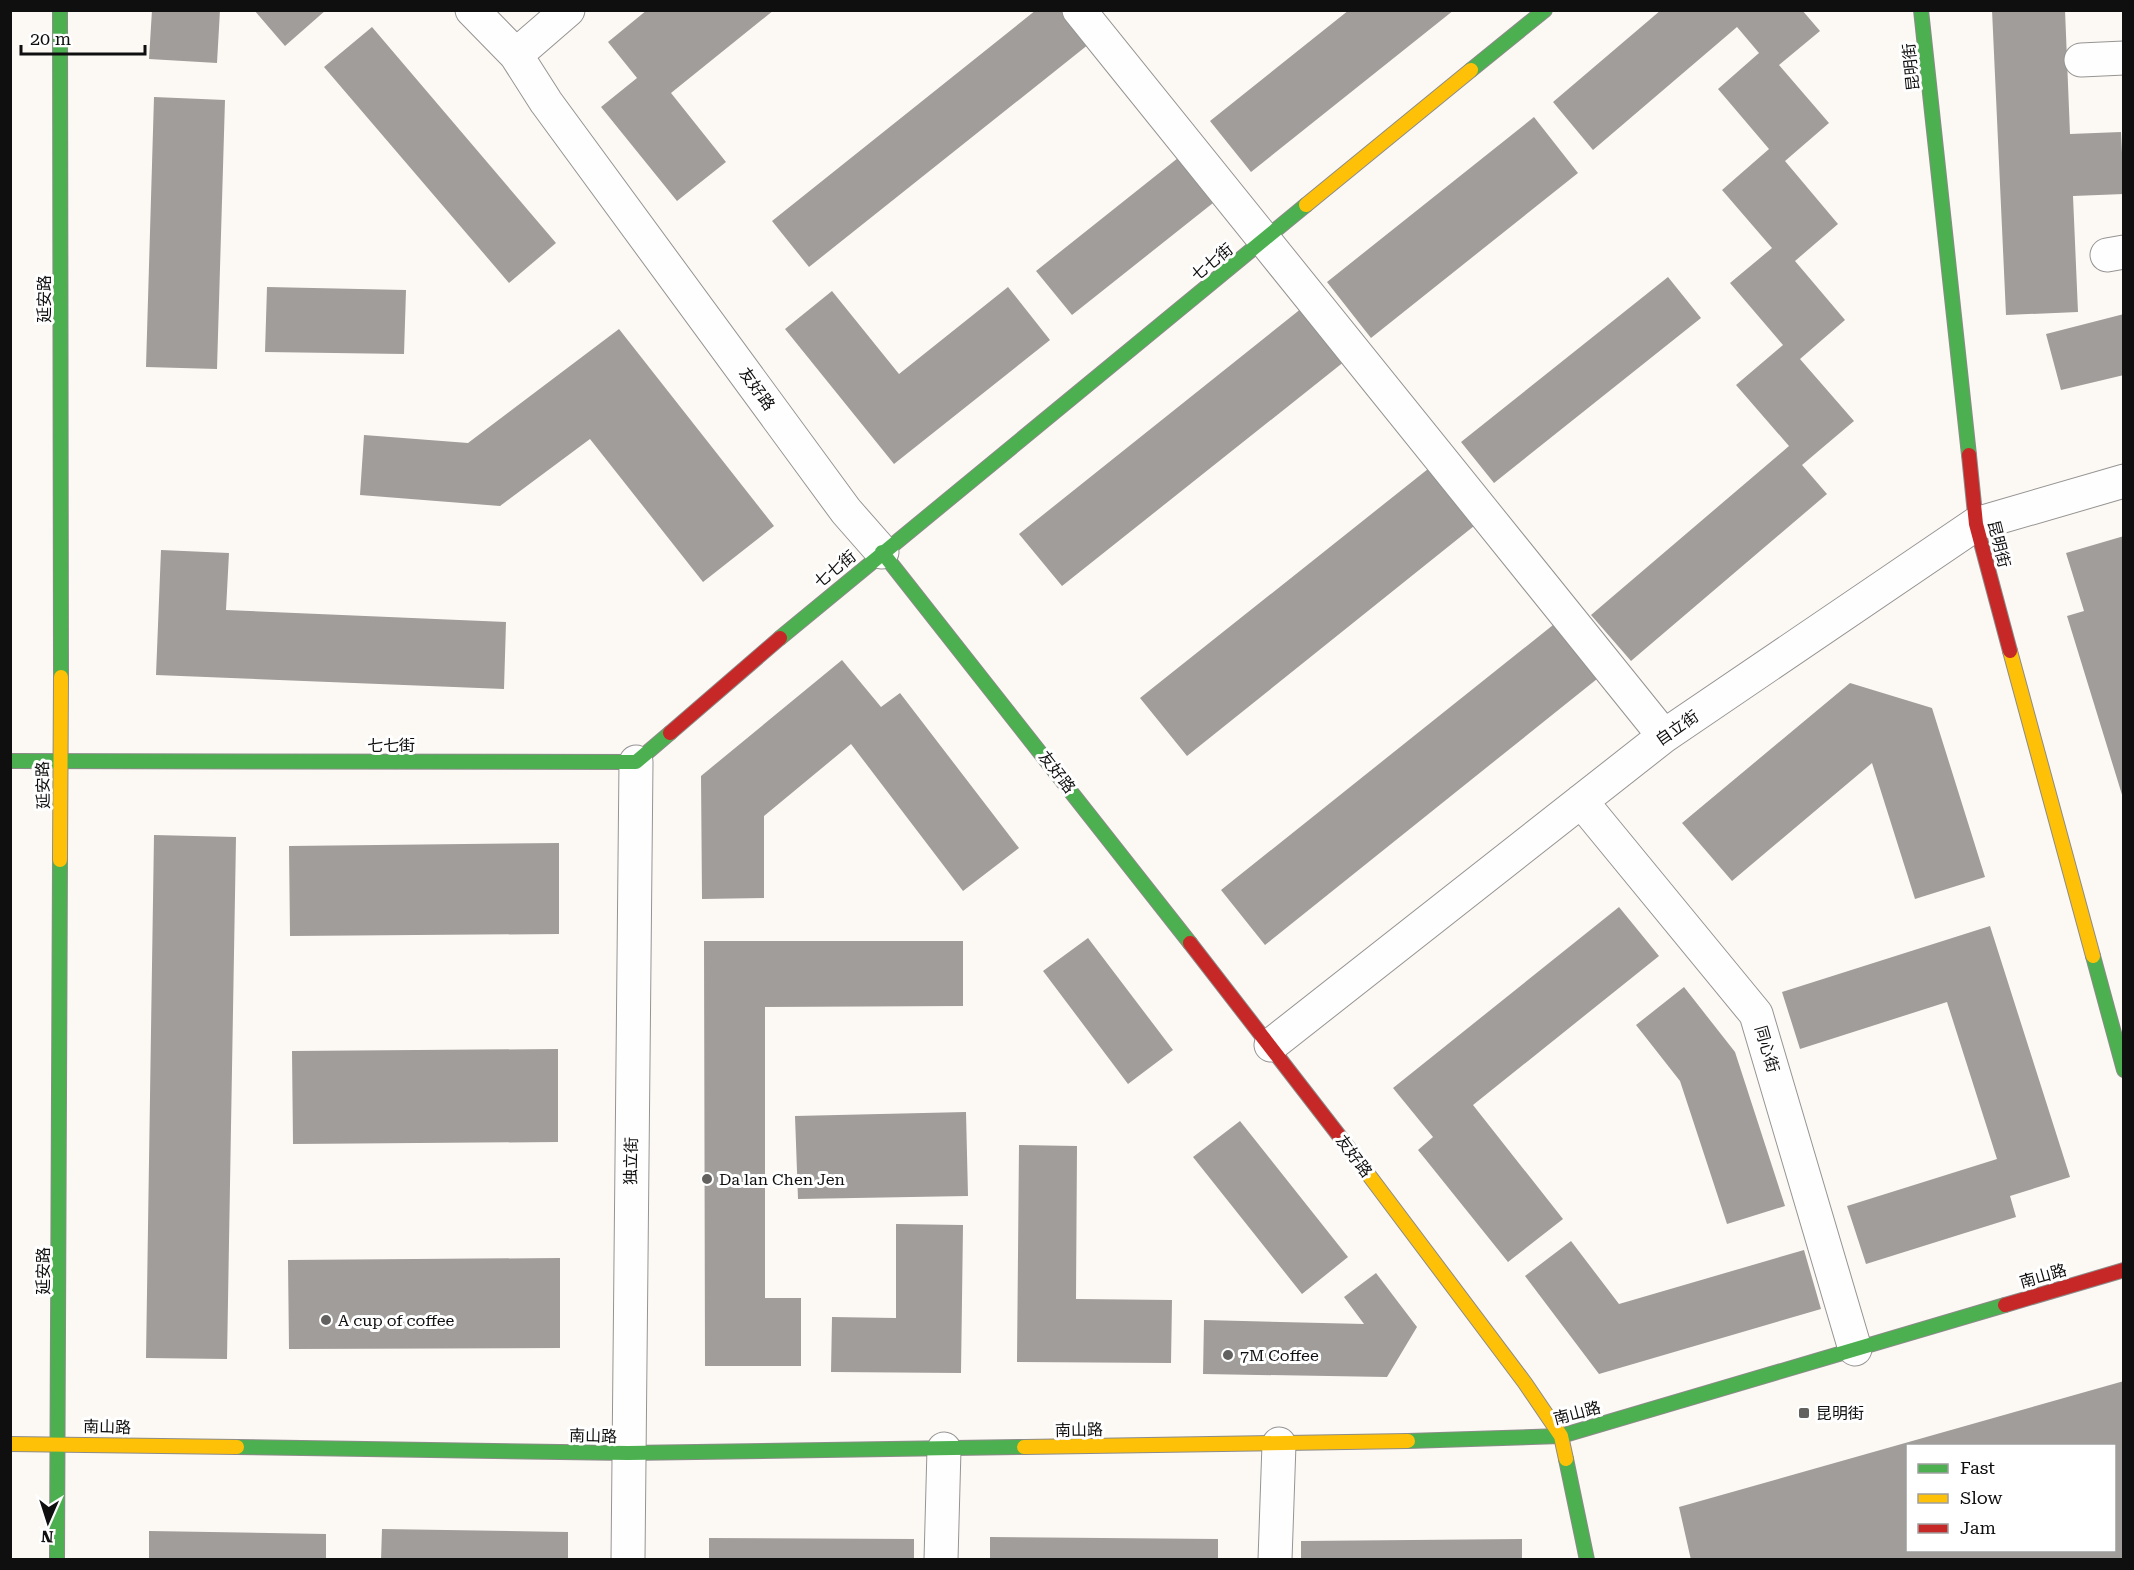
<svg xmlns="http://www.w3.org/2000/svg" width="2134" height="1570" font-family="'Roboto Serif','Noto Sans SC',serif">
<style>
.building{fill:#a09d9a;fill-rule:evenodd}
.lines{fill:none;stroke-linecap:round;stroke-linejoin:round}
.street-casing{stroke:#969493;stroke-width:35}
.fast-casing{stroke:#8c8b89;stroke-width:16}
.slow-casing{stroke:#8c8b89;stroke-width:16}
.jam-casing{stroke:#8c8b89;stroke-width:16}
.street{stroke:#fffefe;stroke-width:33}
.fast{stroke:#4caf50;stroke-width:14}
.slow{stroke:#ffc107;stroke-width:14}
.jam{stroke:#c62828;stroke-width:14}
.poi-dot{fill:#626160;stroke:#fff;stroke-width:2}
.labels{text-anchor:middle;dominant-baseline:central;stroke-width:6;stroke-linejoin:round;paint-order:stroke}
.street-label{font-size:16px;fill:#0f0f0f;stroke:#fff}
.poi-label{font-size:16px;fill:#0f0f0f;stroke:#fff;text-anchor:start}
</style>
<rect width="100%" height="100%" fill="#fcf9f5"/>
<path class="building" d="M152 10H220L217 63 149 59Z
M254 10H326L285 46Z
M647 10H774L671 93 726 162 677 201 601 107 637 78 608 42Z
M1036 10H1061L1089 44 809 267 772 221Z
M1349 10H1454L1251 172 1210 121Z
M1661 10H1802L1820 31 1779 65 1829 123 1785 161 1838 224 1795 261 1845 320 1800 359 1854 421 1802 465 1827 494 1631 661 1591 615 1789 446 1736 385 1783 345 1730 283 1772 248 1722 190 1769 149 1718 89 1759 53 1737 27 1593 150 1553 102Z
M1992 10H2065L2070 134 2121 132 2124 194 2073 196 2078 312 2006 315Z
M372 27 556 243 509 283 324 67Z
M154 97 225 100 217 369 146 367Z
M1534 117 1578 173 1371 338 1327 282Z
M1178 158 1213 203 1072 315 1036 271Z
M1668 277 1701 318 1494 483 1461 442Z
M267 287 406 290 404 354 265 352Z
M1008 287 1050 340 894 464 785 329 832 291 899 374Z
M1302 308 1345 361 1062 586 1019 534Z
M2124 314V375L2061 390 2046 334Z
M619 329 774 526 703 582 590 439 500 506 360 495 364 435 468 443Z
M1428 469 1474 526 1187 756 1140 698Z
M2124 536V798H2123L2067 616 2084 611 2066 553Z
M161 550 229 553 226 610 506 622 504 689 156 675Z
M1553 625 1597 679 1265 945 1221 890Z
M842 660 881 707 900 693 1019 848 963 891 851 744 764 816V898L702 899 701 776Z
M1850 683 1932 708 1985 877 1915 899 1872 763 1732 881 1682 823Z
M154 835 236 837 227 1359 146 1358Z
M559 843V934L290 936 289 846Z
M1619 907 1659 956 1473 1105 1563 1219 1508 1262 1418 1150 1433 1137 1393 1088Z
M1990 926 2070 1177 2010 1196 2016 1217 1866 1264 1847 1206 1997 1159 1947 1002 1800 1049 1782 992Z
M1088 938 1173 1050 1128 1084 1043 971Z
M704 941H963V1006L765 1007V1298H801V1366H705Z
M1684 987 1735 1052 1785 1206 1727 1224 1680 1081 1636 1025Z
M558 1049V1142L293 1144 292 1051Z
M966 1112 968 1196 798 1199 795 1116Z
M1240 1121 1348 1257 1302 1294 1193 1157Z
M1019 1145 1077 1146 1076 1299 1172 1300 1171 1363 1017 1362Z
M896 1224 963 1225 961 1373 831 1372 832 1317 896 1318Z
M1571 1241 1619 1304 1804 1250 1821 1309 1599 1374 1525 1276Z
M560 1258V1348L289 1349 288 1260Z
M1376 1273 1417 1327 1387 1377 1203 1374 1204 1320 1364 1324 1344 1297Z
M2124 1381V1560H1691L1679 1507ZM1908 1446H2114V1550H1908Z
M382 1529 568 1532V1560H381Z
M149 1531 326 1534V1560H149Z
M990 1537 1218 1539V1560H990Z
M709 1538 914 1539V1560H709Z
M1522 1539V1560H1301V1541Z"/>
<g class="lines">
<g class="street-casing">
<path id="street" d="M472 10 516 55 546 102 846 511 882 552
M1079 10 1664 736
M516 55 568 10
M2081 60 2124 58
M2107 255 2124 252
M1581 801 1756 1014 1855 1349
M1271 1045 1664 736 1976 524 2124 481
M628 1560 636 762
M941 1560 944 1449
M1275 1560 1279 1444"/>
</g>
<g class="fast-casing">
<path id="fast" d="M60 10 61 677
M1921 10 1969 455
M1471 70 1545 10
M882 552 1190 943
M780 638 1306 205
M10 761 636 762 670 733
M2093 956 2124 1070
M1408 1441 1561 1436 2005 1305
M237 1447 628 1453 1024 1447
M1566 1459 1587 1560
M57 1560 60 860"/>
</g>
<g class="slow-casing">
<path id="slow" d="M1306 205 1471 70
M2010 651 2093 956
M60 860 61 677
M1344 1142 1525 1383 1561 1436 1566 1459
M10 1444 237 1447
M1024 1447 1408 1441"/>
</g>
<g class="jam-casing">
<path id="jam" d="M1969 455 1976 524 2010 651
M670 733 780 638
M1190 943 1344 1142
M2005 1305 2124 1270"/>
</g>
<use href="#street" class="street"/>
<use href="#fast" class="fast"/>
<use href="#slow" class="slow"/>
<use href="#jam" class="jam"/>
</g>
<g class="poi-dot">
<circle cx="707" cy="1179" r="6"/>
<circle cx="326" cy="1320" r="6"/>
<circle cx="1228" cy="1355" r="6"/>
<rect x="1798" y="1407" width="12" height="12" rx="3"/>
</g>
<g class="labels">
<g class="street-label">
<text transform="translate(1911 67) rotate(-96)">昆明街</text>
<text transform="translate(1212 262) rotate(-39)">七七街</text>
<text transform="translate(44 299) rotate(-90)">延安路</text>
<text transform="translate(757 389) rotate(54)">友好路</text>
<text transform="translate(1999 544) rotate(76)">昆明街</text>
<text transform="translate(835 569) rotate(-39)">七七街</text>
<text transform="translate(1677 728) rotate(-35)">自立街</text>
<text x="391" y="745">七七街</text>
<text transform="translate(1057 772) rotate(52)">友好路</text>
<text transform="translate(43 785) rotate(-91)">延安路</text>
<text transform="translate(1767 1049) rotate(74)">同心街</text>
<text transform="translate(1354 1156) rotate(53)">友好路</text>
<text transform="translate(631 1161) rotate(-89)">独立街</text>
<text transform="translate(43 1271) rotate(-90)">延安路</text>
<text transform="translate(2043 1276) rotate(-16)">南山路</text>
<text transform="translate(1577 1413) rotate(-15)">南山路</text>
<text transform="translate(107 1427) rotate(1)">南山路</text>
<text transform="translate(1079 1430) rotate(-1)">南山路</text>
<text transform="translate(593 1436) rotate(1)">南山路</text>
</g>
<g class="poi-label">
<text x="719" y="1179">Da lan Chen Jen</text>
<text x="338" y="1320">A cup of coffee</text>
<text x="1240" y="1355">7M Coffee</text>
<text x="1816" y="1413">昆明街</text>
</g>
</g>
<rect width="2134" height="1570" fill="none" stroke="#0f0f0f" stroke-width="24"/>
<rect x="1906" y="1444" width="210" height="108" fill="#ffffff" stroke="#9f9f9f" stroke-width="1.5"/>
<rect x="1918" y="1464" width="30" height="9" fill="#4caf50" stroke="#9f9f9f" stroke-width="1.5"/>
<text x="1960" y="1474" font-size="18" fill="#0f0f0f">Fast</text>
<rect x="1918" y="1494" width="30" height="9" fill="#ffc107" stroke="#9f9f9f" stroke-width="1.5"/>
<text x="1960" y="1504" font-size="18" fill="#0f0f0f">Slow</text>
<rect x="1918" y="1524" width="30" height="9" fill="#c62828" stroke="#9f9f9f" stroke-width="1.5"/>
<text x="1960" y="1534" font-size="18" fill="#0f0f0f">Jam</text>
<g transform="translate(48 1522) rotate(183)" stroke="#ffffff" stroke-width="4.5" paint-order="stroke">
<path d="M0-4.5L10 22L0 15L-10 22Z" fill="#0f0f0f"/>
<text y="-9" font-size="16" font-weight="bold" text-anchor="middle" fill="#0f0f0f">N</text>
</g>
<path d="M21 45v9h124v-9" fill="none" stroke="#0f0f0f" stroke-width="3"/>
<text x="30" y="45" font-size="18" fill="#0f0f0f" stroke="#ffffff" stroke-width="4.5" paint-order="stroke">20 m</text>
</svg>
